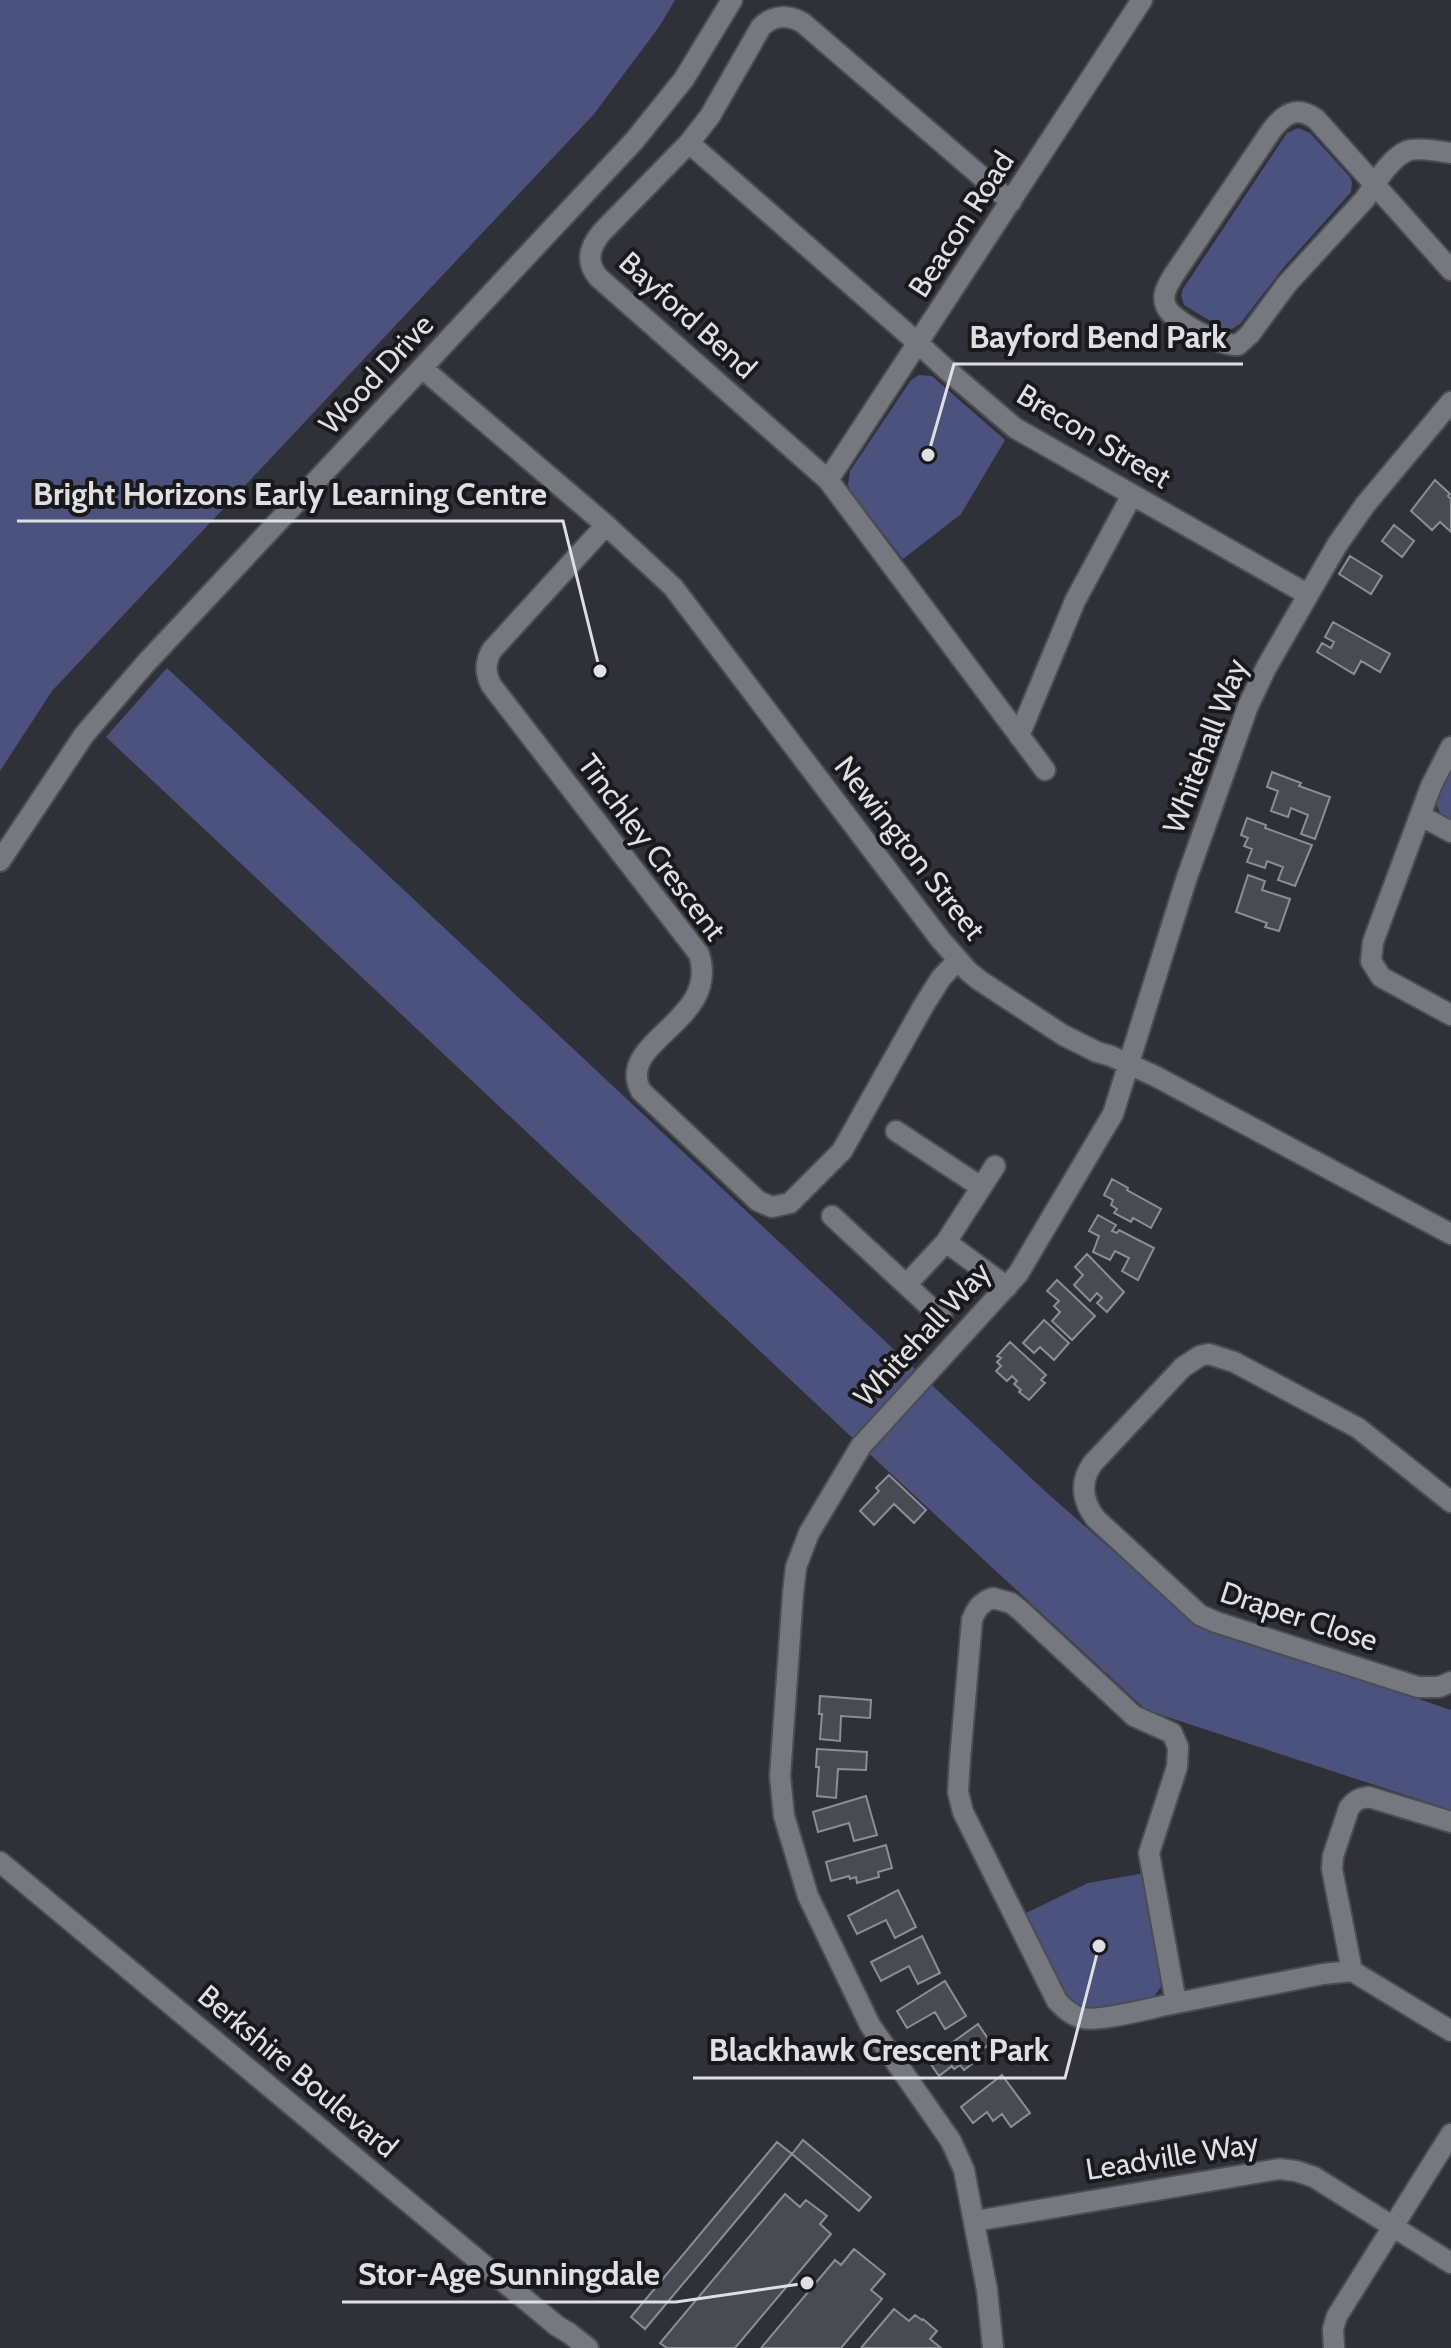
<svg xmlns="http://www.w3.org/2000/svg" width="1451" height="2348" font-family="Cabin,sans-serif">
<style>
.green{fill:#4a527d}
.building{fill:#494b52;stroke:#8c8e96;stroke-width:2}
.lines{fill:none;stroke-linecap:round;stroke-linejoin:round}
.minor-casing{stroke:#4c4d52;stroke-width:24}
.minor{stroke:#76787f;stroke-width:20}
.labels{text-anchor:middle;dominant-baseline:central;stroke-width:8;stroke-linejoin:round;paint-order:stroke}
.street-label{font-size:30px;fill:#dfe0e4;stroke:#19191c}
.leader{fill:none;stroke:#dfe0e4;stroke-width:3}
.callout-dot{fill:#dfe0e4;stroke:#19191c;stroke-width:3}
.callout-label{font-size:32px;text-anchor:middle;font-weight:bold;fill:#dfe0e4;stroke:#19191c;stroke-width:8;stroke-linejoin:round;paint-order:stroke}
</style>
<rect width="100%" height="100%" fill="#303138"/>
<path class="green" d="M0 0H675L659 27 594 114 52 691 0 771Z
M1298 128 1310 133 1350 177 1352 182 1351 192 1284 267 1240 324 1232 329 1222 328 1184 305 1181 295 1183 289 1287 133Z
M919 375 932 376 1005 440 961 514 903 559 851 492 848 485 850 471 911 380Z
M167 668 1047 1493 1185 1614 1215 1630 1451 1710V1810L1146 1710 861 1446 106 737Z
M1451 760V823C1424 806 1441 784 1451 760Z
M1145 1873 1163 1984 1152 1999 1094 2010 1074 2004 1064 1995 1024 1914 1088 1883Z"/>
<path class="building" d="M1435 480 1450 494 1448 496 1451 499V532L1440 522 1432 530 1411 511Z
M1394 525 1414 541 1402 557 1382 541Z
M1350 556 1382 576 1371 594 1339 574Z
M1333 622 1390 654 1380 672 1361 661 1354 674 1317 652 1322 643 1331 648 1334 642 1325 637Z
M1272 772 1301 783 1299 786 1330 797 1315 839 1301 834 1308 815 1291 808 1288 817 1271 811 1278 791 1267 787Z
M1247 818 1266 825 1265 828 1312 845 1295 886 1278 880 1283 867 1267 861 1265 868 1247 862 1252 849 1244 846 1248 838 1241 835Z
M1248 875 1265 881 1262 890 1290 899 1279 931 1265 927 1267 923 1236 912Z
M1112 1179 1128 1188 1127 1190 1161 1209 1151 1228 1133 1218 1131 1222 1114 1213 1117 1209 1111 1205 1113 1200 1104 1195Z
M1098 1215 1116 1225 1112 1231 1117 1233 1119 1230 1154 1248 1138 1280 1122 1271 1129 1258 1115 1251 1110 1260 1093 1252 1099 1236 1089 1231Z
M1087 1254 1124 1292 1107 1312 1097 1303 1102 1298 1097 1293 1090 1301 1074 1285 1083 1275 1075 1267Z
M1057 1280 1095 1316 1072 1340 1052 1321 1060 1312 1054 1306 1059 1301 1047 1291Z
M1044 1320 1069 1343 1054 1360 1040 1347 1034 1353 1023 1343Z
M1010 1342 1046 1375 1041 1380 1045 1383 1029 1400 1019 1392 1021 1390 1014 1384 1017 1381 1012 1376 1007 1381 996 1371 1001 1366 997 1362 1001 1358 997 1356Z
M889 1475 926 1510 914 1523 894 1504 874 1525 860 1511 879 1491 876 1488Z
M820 1696 871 1700 870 1718 841 1716 840 1741 820 1739 822 1714H819Z
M817 1749 867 1752 866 1770 838 1769 836 1798 817 1796 819 1767H816Z
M866 1796 877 1835 854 1841 849 1823 818 1832 813 1812Z
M886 1845 892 1868 878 1872 879 1877 857 1883 856 1877 850 1879 849 1876 831 1881 826 1862Z
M898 1890 916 1927 895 1938 886 1920 857 1934 848 1916Z
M922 1936 940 1973 918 1984 909 1966 881 1981 871 1962Z
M945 1981 966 2016 945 2029 935 2012 907 2028 897 2011Z
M978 2024 991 2043 979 2052 982 2056 964 2070 960 2065 954 2069 952 2066 939 2076 928 2060Z
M1002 2075 1030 2113 1011 2127 1002 2114 993 2121 987 2112 973 2123 961 2107Z
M803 2140 871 2197 859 2211 792 2154Z
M777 2142 792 2154 645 2329 631 2317Z
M785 2194 800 2207 806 2200 827 2216 820 2224 831 2234 735 2348H667L660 2343Z
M854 2249 885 2274 871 2290 882 2299 841 2348H761L835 2260 841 2265Z
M894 2309 909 2321 915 2315 922 2320 923 2319 937 2331 930 2339 941 2348H861Z"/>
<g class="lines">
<g class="minor-casing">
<path id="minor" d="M689 143 919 344 947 370 1015 428 1307 594
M1451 153C1440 151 1417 147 1407 151 1389 159 1375 184 1365 199L1287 284 1250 334 1238 345C1221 346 1172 322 1166 306 1161 295 1168 285 1173 276L1271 131C1284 114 1296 105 1316 119L1451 270
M1011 202 803 23C788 14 773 15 761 27L710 116 689 143 602 232C590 246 585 261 598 277L828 480 1045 770
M422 368 606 525 673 587 940 939 968 971 979 980 1063 1035 1097 1052 1111 1056 1155 1076 1451 1234
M828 480 1142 0
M606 525 492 650C485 662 485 672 491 685L699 954C721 1022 614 1041 641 1091L758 1201 772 1207 790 1203 842 1151 924 1005 941 978 958 960
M1019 736 1075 601 1132 495
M1451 747 1431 786 1373 942 1371 961 1381 977 1451 1015
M1421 816 1451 832
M0 861 84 735 146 663 634 141 684 79 732 0
M896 1131 981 1187
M832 1216 942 1318
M946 1242 1007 1287
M907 1284 946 1242 995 1166
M1451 1502 1358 1428 1234 1362 1209 1354 1200 1356 1183 1367 1093 1463C1079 1482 1082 1501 1096 1519L1200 1615 1216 1622 1418 1687H1439L1451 1682
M993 1598 1011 1603 1021 1611 1134 1716 1172 1733 1178 1747 1177 1767 1149 1853 1176 2003C1154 2007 1102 2022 1083 2018 1072 2016 1065 2009 1057 2001L963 1812 958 1792 960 1759 972 1620C976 1609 981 1602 993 1598Z
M0 1862 557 2326 569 2333 588 2348
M1352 1971 1332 1869 1333 1856 1349 1808C1355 1800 1360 1798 1369 1797L1451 1822
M1352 1971 1451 2031
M1176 2003 1323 1974 1352 1971
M975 2221 1279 2169 1296 2171 1314 2177 1451 2263
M993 2348 987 2290 964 2170 951 2141 870 2025 808 1896 784 1816 780 1776 793 1593 796 1567 809 1533 861 1446 1018 1274 1104 1129 1113 1114 1186 880 1248 706 1266 668 1337 545 1365 505 1451 402
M1334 2348 1333 2329 1337 2316 1451 2134"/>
</g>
<use href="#minor" class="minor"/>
</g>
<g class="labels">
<g class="street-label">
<text transform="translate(961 224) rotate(-57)">Beacon Road</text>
<text transform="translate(688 315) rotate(42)">Bayford Bend</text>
<text transform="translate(376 374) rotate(-47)">Wood Drive</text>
<text transform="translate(1094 436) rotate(31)">Brecon Street</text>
<text transform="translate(1205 746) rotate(-69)">Whitehall Way</text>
<text transform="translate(652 847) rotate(53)">Tinchley Crescent</text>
<text transform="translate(910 848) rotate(52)">Newington Street</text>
<text transform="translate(922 1334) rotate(-47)">Whitehall Way</text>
<text transform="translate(1299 1616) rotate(18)">Draper Close</text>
<text transform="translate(298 2071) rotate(40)">Berkshire Boulevard</text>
<text transform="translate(1172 2156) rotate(-9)">Leadville Way</text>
</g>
</g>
<path class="leader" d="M928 455L954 364H1243M600 671L563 521H17M1099 1946L1065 2078H693M807 2283L676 2302H342"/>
<g class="callout-dot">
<circle cx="928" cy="455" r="8"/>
<circle cx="600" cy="671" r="8"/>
<circle cx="1099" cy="1946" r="8"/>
<circle cx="807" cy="2283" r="8"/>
</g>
<g class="callout-label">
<text x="1098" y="348">Bayford Bend Park</text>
<text x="290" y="505">Bright Horizons Early Learning Centre</text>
<text x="879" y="2061">Blackhawk Crescent Park</text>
<text x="509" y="2285">Stor-Age Sunningdale</text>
</g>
</svg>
